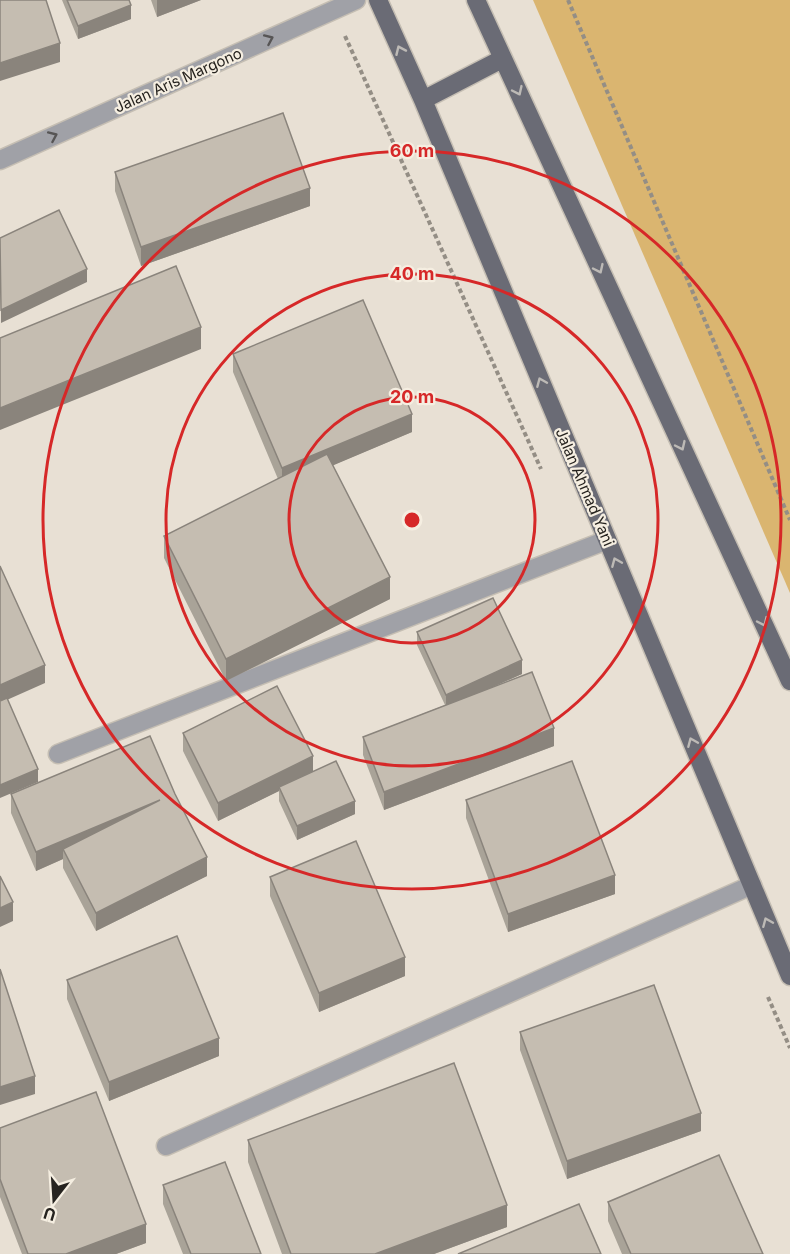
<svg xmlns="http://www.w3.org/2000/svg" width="790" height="1254" font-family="Inter,sans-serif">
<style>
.green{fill:#dab570}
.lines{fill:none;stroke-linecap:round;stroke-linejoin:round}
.street-casing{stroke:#c5beb3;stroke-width:21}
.primary-casing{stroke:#c5beb3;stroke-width:21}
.path{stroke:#948e85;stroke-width:4;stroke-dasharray:4.5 3;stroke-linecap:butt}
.street{stroke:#a0a1a7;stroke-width:18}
.primary{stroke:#6a6b75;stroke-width:18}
.wall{fill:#a9a398}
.shaded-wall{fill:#8a847c}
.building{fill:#c5bdb1;stroke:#8a847c;stroke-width:1.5}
.oneway{stroke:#575555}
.oneway2{stroke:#bdbab6}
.ring{fill:none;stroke:#d62828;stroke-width:3}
.labels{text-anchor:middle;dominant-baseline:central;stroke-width:4.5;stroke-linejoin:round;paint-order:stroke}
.street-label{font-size:15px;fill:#26231f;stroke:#f5eee1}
.centre{fill:#d62828;stroke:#f5eee1;stroke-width:3}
.ring-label{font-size:18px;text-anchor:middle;font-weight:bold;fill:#d62828;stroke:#f5eee1;stroke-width:4.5;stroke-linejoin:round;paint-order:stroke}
</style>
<rect width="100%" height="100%" fill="#e8e0d4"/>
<path class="green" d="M533 0H790V593Z"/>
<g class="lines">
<g class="street-casing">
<path id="street" d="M0 160 356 0
M58 754 607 540
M166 1146 752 885"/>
</g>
<g class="primary-casing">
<path id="primary" d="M378 0 423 100 790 976
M476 0 790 681
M423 100 502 59"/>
</g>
<path class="path" d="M568 0 790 520
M345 36 541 469
M768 997 790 1048"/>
<use href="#street" class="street"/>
<use href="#primary" class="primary"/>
</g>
<path class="wall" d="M62 0H129L131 19 78 39Z
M151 0H201L157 17Z
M115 172 310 206 141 266 115 191Z
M233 354 412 432 333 465 390 599 226 681 164 558V536L278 479 233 372Z
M417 632 522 674 495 686 554 746 384 810 363 755V737L445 705 417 645Z
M183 733 313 771 355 814 297 840 279 801V791L218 821 183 751Z
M11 794 207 876 96 931 63 868V859L36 871 11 813Z
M466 800 615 894 508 932 466 818Z
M270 877 405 976 319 1012 270 896Z
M67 980 219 1056 109 1101 67 999Z
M520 1032 701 1131 567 1179 520 1050Z
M0 1128 146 1243 116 1254H22L0 1197Z
M248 1140 507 1227 434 1254H282L248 1162Z
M163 1185 261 1254H183L163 1204Z
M608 1202 763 1254H622L608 1221Z"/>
<path class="shaded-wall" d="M157 0H201L157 17Z
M131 5V19L78 39V26Z
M60 43V62L0 81V63Z
M310 188V206L141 266V247Z
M87 269V282L1 323V310Z
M201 327V349L0 430V408Z
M412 414V432L282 487V468Z
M390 577V599L226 681V659Z
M522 660V674L446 708V695Z
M45 665V683L0 703V685Z
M554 728V746L384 810V792Z
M313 756V774L279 787V791L218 821V803Z
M38 769V782L0 798V785Z
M160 800 63 849V859L36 871V852Z
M355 801V814L297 840V826Z
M207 857V876L96 931V913Z
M615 875V894L508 932V914Z
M13 902V921L0 927V908Z
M405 957V976L319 1012V993Z
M219 1038V1056L109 1101V1082Z
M35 1076V1094L0 1105V1087Z
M701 1113V1131L567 1179V1161Z
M507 1205V1227L434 1254H375Z
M146 1224V1243L116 1254H66Z"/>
<path class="building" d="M0 0H46L60 43 0 63Z
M67 0H129L131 5 78 26Z
M283 113 310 188 141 247 115 172Z
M59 210 87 269 1 310 0 238Z
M176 266 201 327 0 408V338Z
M363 300 412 414 282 468 233 354Z
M327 454 390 577 226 659 164 536Z
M0 566 45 665 0 685Z
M493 598 522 660 446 695 417 632Z
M532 672 554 728 384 792 363 737Z
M277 686 313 756 218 803 183 733Z
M7 698 38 769 0 785V701Z
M150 736 175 794 207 857 96 913 63 849 160 800 36 852 11 794Z
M336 761 355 801 297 826 279 787Z
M572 761 615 875 508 914 466 800Z
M356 841 405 957 319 993 270 877Z
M0 876 13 902 0 908Z
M177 936 219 1038 109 1082 67 980Z
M0 969 35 1076 0 1087Z
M654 985 701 1113 567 1161 520 1032Z
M454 1063 507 1205 375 1254H291L248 1140Z
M96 1092 146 1224 66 1254H28L0 1179V1128Z
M719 1155 763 1254H631L608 1202Z
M225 1162 261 1254H191L163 1185Z
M579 1204 601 1254H458Z"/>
<defs><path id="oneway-chevron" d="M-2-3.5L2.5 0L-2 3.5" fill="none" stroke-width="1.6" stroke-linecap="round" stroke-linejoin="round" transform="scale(1.5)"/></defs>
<g class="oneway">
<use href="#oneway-chevron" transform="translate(269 39) rotate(-24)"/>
<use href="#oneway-chevron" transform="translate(53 136) rotate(-24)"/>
</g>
<g class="oneway2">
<use href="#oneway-chevron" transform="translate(400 50) rotate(-114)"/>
<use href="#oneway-chevron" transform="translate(518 91) rotate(65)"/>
<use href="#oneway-chevron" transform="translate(599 269) rotate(65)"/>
<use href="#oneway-chevron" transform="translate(541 382) rotate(-113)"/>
<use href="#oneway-chevron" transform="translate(681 446) rotate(65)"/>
<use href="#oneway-chevron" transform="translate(616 562) rotate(-113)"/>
<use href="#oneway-chevron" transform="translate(763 622) rotate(65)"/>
<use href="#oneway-chevron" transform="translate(692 742) rotate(-113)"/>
<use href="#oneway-chevron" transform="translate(767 922) rotate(-113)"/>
</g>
<g class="ring">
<circle cx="412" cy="520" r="123"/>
<circle cx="412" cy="520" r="246"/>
<circle cx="412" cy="520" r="369"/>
</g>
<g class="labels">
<g class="street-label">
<text transform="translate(178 80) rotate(-24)">Jalan Aris Margono</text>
<text transform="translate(585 487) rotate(67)">Jalan Ahmad Yani</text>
</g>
</g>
<circle cx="412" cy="520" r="9" class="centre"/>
<g class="ring-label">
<text x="412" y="157">60 m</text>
<text x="412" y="280">40 m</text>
<text x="412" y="403">20 m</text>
</g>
<g transform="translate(54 1200) rotate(197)" stroke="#f5eee1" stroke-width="4.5" paint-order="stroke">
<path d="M0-4.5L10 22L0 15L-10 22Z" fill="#26231f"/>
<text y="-9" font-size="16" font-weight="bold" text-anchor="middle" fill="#26231f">U</text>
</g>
</svg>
